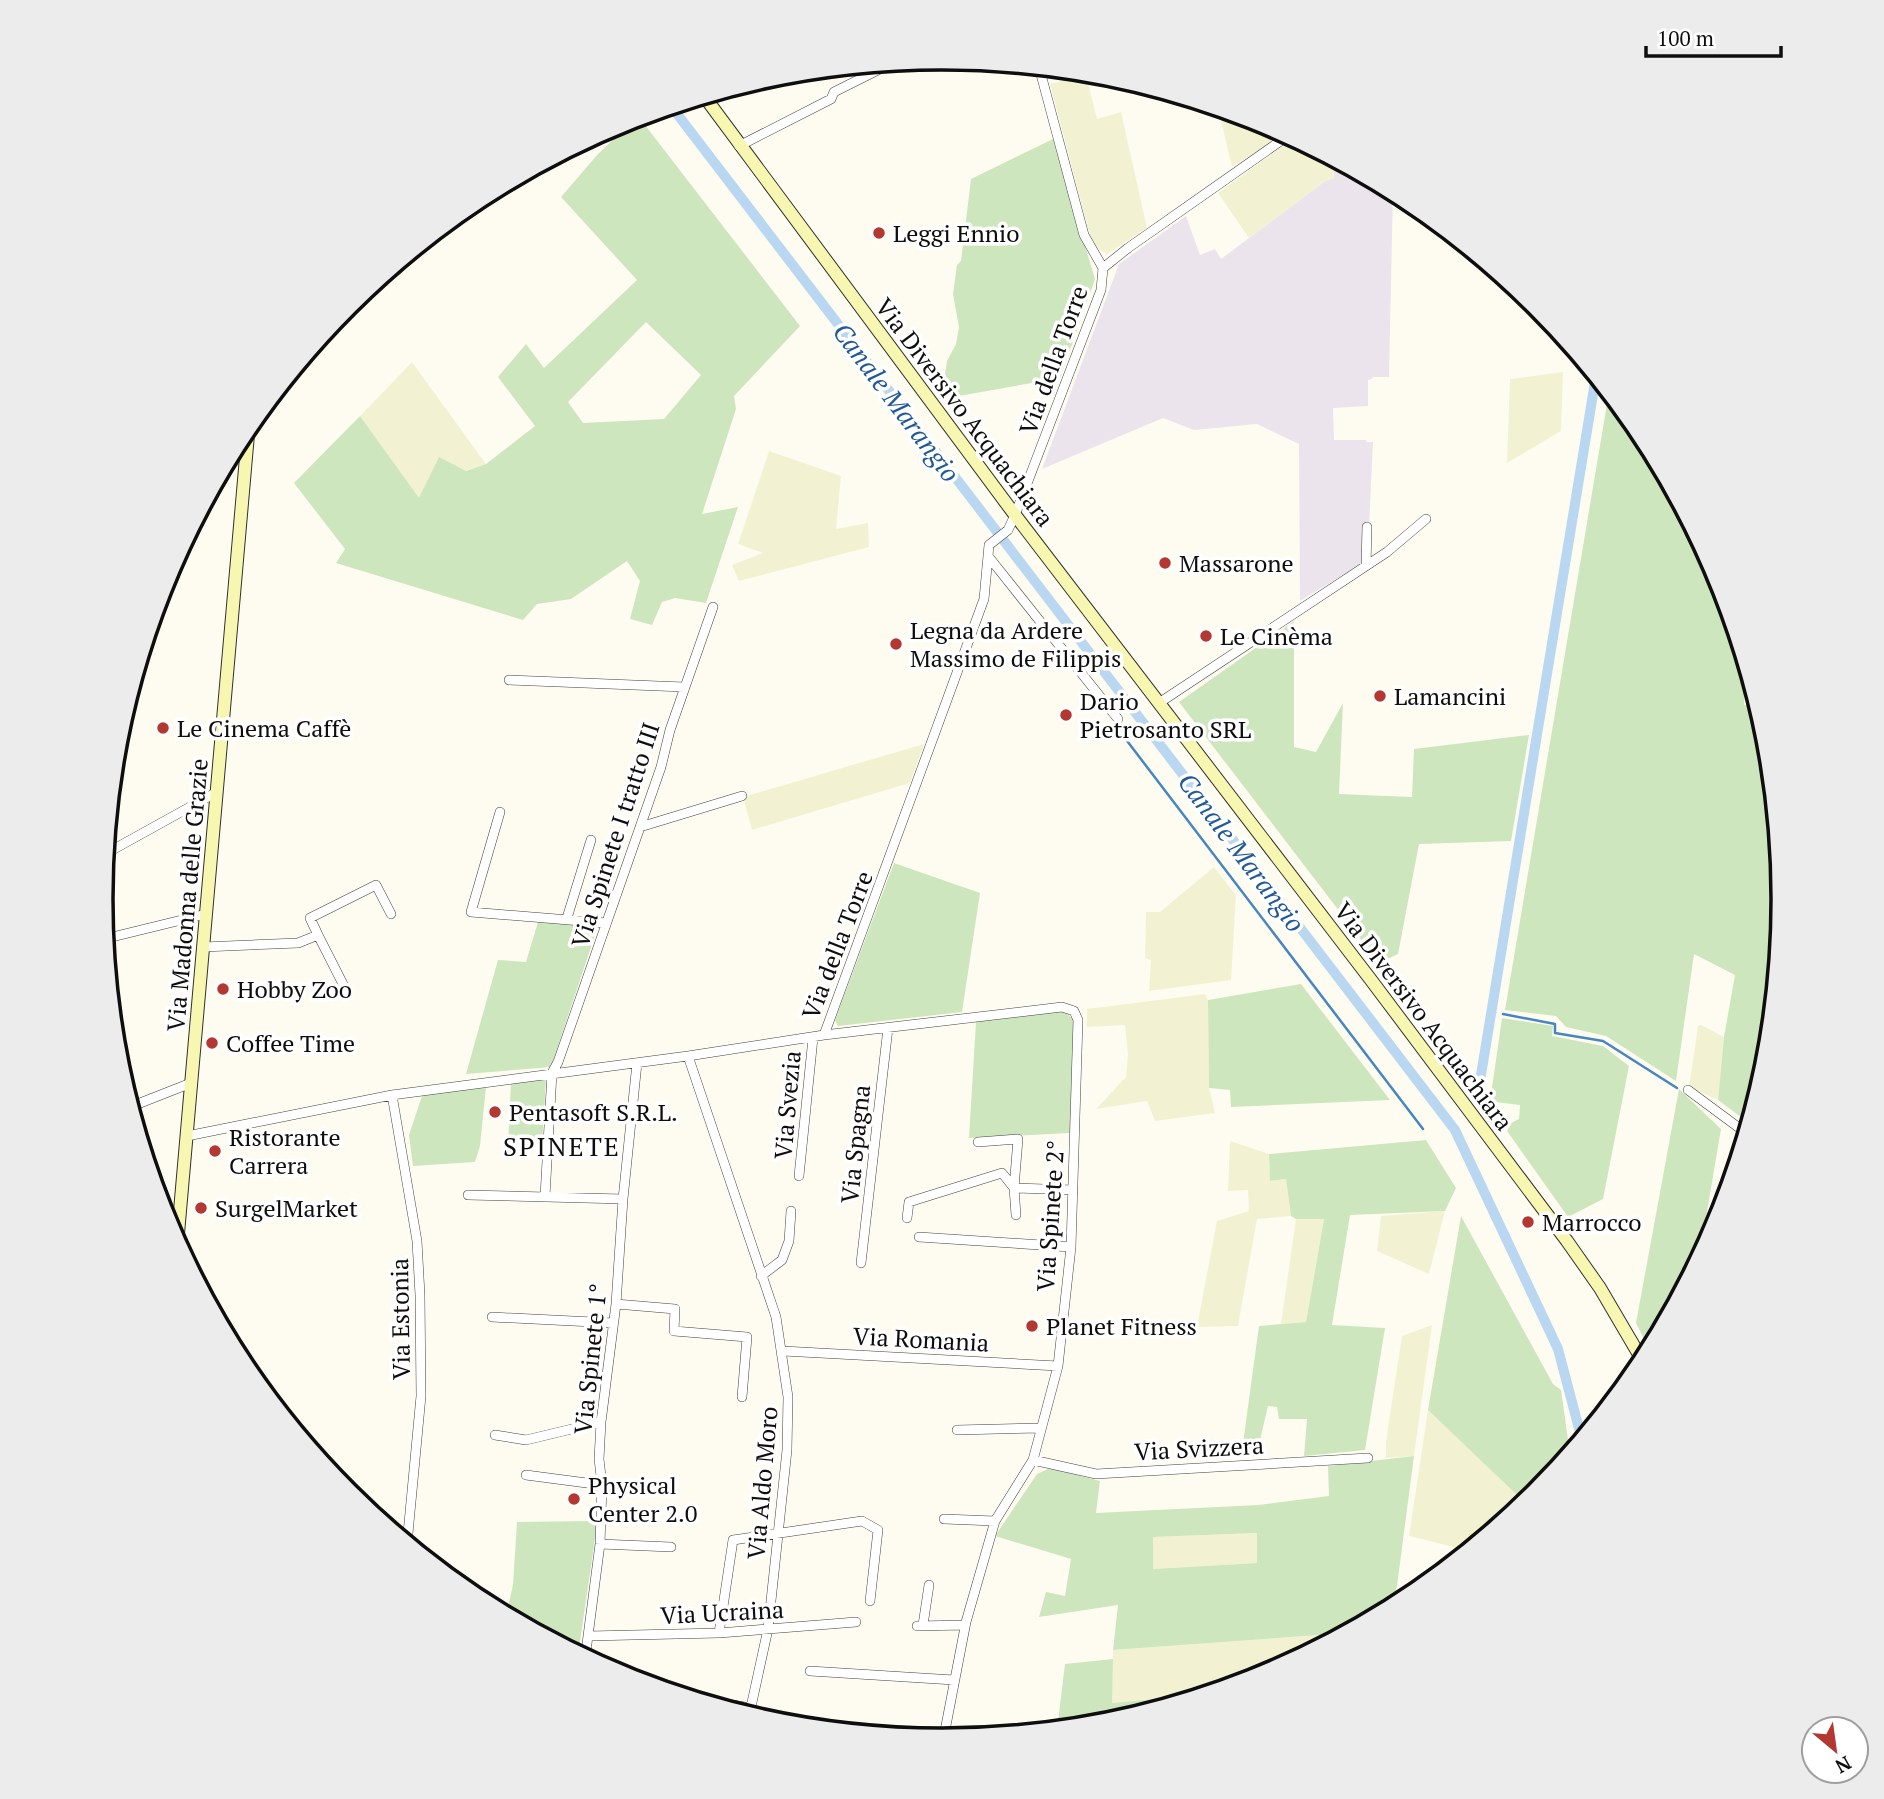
<svg xmlns="http://www.w3.org/2000/svg" width="1884" height="1799" font-family="'PT Serif',serif">
<style>
.industrial{fill:#ece4ec}
.farmland{fill:#f2f2d3}
.green{fill:#cee6bd;fill-rule:evenodd}
.lines{fill:none;stroke-linecap:round;stroke-linejoin:round}
.stream{stroke:#4786c2;stroke-width:2.5}
.canal{stroke:#bad7f1;stroke-width:10}
.street-casing{stroke:#414141;stroke-width:10}
.secondary-casing{stroke:#303030;stroke-width:14}
.street{stroke:#fff;stroke-width:9}
.secondary{stroke:#f8f7b2;stroke-width:12}
.poi-dot{fill:#b33832;stroke:#fff;stroke-width:2.5}
.labels{text-anchor:middle;dominant-baseline:central;stroke-width:7;stroke-linejoin:round;paint-order:stroke}
.poi-label{font-size:24px;fill:#0e0e0e;stroke:#fff;text-anchor:start}
.street-label{font-size:24px;fill:#0e0e0e;stroke:#fff}
.water-label{font-size:26px;font-style:italic;fill:#225996;stroke:#fff}
.neighbourhood-label{font-size:26px;letter-spacing:2px;fill:#0e0e0e;stroke:#fff}
.rim{fill:none;stroke:#0e0e0e;stroke-width:3.5}
</style>
<rect width="100%" height="100%" fill="#fefcf1"/>
<path class="industrial" d="M1333 159 1393 191 1389 377H1373L1372 379 1368 380V406L1333 408 1334 440H1366V442H1373L1369 527 1364 562 1300 601 1299 444 1257 424 1194 430 1163 418 1042 469 1119 264 1186 216 1200 255 1215 249 1221 259 1325 181 1334 178Z"/>
<path class="farmland" d="M1086 75 1097 119 1121 112 1147 228 1107 254 1095 247 1089 232 1050 84Z
M1218 108 1270 125 1273 141 1232 167Z
M1294 138 1333 159 1334 178 1325 181 1249 238 1218 193Z
M412 362 486 464 465 471 419 499 360 416Z
M1563 372 1561 431 1507 463 1510 379Z
M769 451 841 476 836 529 868 523 869 547 739 581 732 565 763 553 738 544Z
M924 744 910 783 752 830 743 797Z
M1780 862 1784 900 1779 945 1769 943Z
M1214 867 1236 895 1231 980 1149 991 1151 960 1145 958 1146 912H1160Z
M1205 994 1208 1000 1209 1088 1215 1113 1155 1121 1147 1101 1096 1109 1126 1077 1128 1054 1125 1025 1087 1027V1009Z
M1772 1019 1767 1064 1753 1110Z
M1701 1025 1724 1037 1718 1100 1689 1087 1698 1026Z
M1230 1141 1269 1154 1270 1181 1286 1179 1291 1216 1257 1219 1238 1326 1197 1327 1217 1221 1249 1211 1248 1190 1228 1191Z
M1445 1211 1429 1274 1377 1251 1381 1216Z
M1296 1219H1324L1306 1322 1281 1324Z
M1432 1325 1414 1456 1386 1458V1441L1402 1336Z
M1428 1410 1519 1497 1514 1514 1469 1551 1409 1536Z
M1258 1533 1257 1563 1153 1569V1537Z
M1347 1633 1264 1677 1209 1694 1111 1703 1113 1650Z"/>
<path class="green" d="M638 116 800 326 734 396 736 409 702 514 738 507 706 603 675 598 662 602 652 625 630 619 640 581 627 561 571 599 537 604 523 620 336 563 345 549 294 483 360 416 419 498 439 457 466 471 486 464 535 426 498 377 526 344 544 368 637 280 561 197 598 154ZM646 322 701 375 664 419 583 423 568 402Z
M1053 139 1095 279 1060 378 959 396 956 403 939 386 944 381 947 361 956 344 959 327 953 294 957 265 961 261 971 179Z
M1609 392 1642 432 1720 578 1746 666 1744 705 1759 707 1768 736 1780 862 1769 942 1779 945 1772 1019 1749 1123 1718 1100 1724 1037 1735 975 1694 954 1676 1081 1606 1036 1566 1027 1556 1016 1505 1010Z
M1294 621V747L1316 752 1343 703 1339 794 1412 797 1414 749 1529 735 1511 841 1419 844 1398 954 1379 963 1179 702Z
M894 863 980 893 962 1012 838 1026 835 1020Z
M538 922 598 926 551 1067 466 1074 498 960 526 962Z
M1301 984 1390 1100 1231 1107 1230 1090 1209 1088 1208 1000Z
M1063 1010 1074 1020 1070 1133 969 1138 976 1022Z
M1502 1018 1553 1026 1552 1036 1603 1046 1629 1066 1603 1199 1568 1217 1507 1131 1511 1123 1519 1119 1520 1105 1495 1102 1491 1095Z
M546 1078 542 1145H508L511 1082Z
M486 1087 480 1146 475 1162 413 1166 409 1135 423 1093Z
M1679 1089 1721 1129 1699 1259 1687 1264 1684 1287 1650 1351 1636 1323Z
M1426 1140 1456 1188 1445 1211 1350 1215 1332 1325 1385 1328 1365 1450 1304 1456 1307 1419H1279L1277 1407 1268 1406 1256 1457 1241 1458 1259 1326 1306 1322 1324 1219H1296L1291 1216 1286 1179 1270 1181 1269 1154Z
M1461 1216 1553 1384 1561 1390 1570 1454 1537 1495 1522 1507 1526 1493 1519 1497 1428 1410Z
M1414 1456 1397 1586 1391 1609 1347 1633 1113 1650 1118 1605 1039 1617 1046 1592 1065 1596 1071 1559 995 1536 1037 1474 1050 1468 1100 1481 1096 1513 1258 1505 1329 1496 1328 1466ZM1257 1533V1563L1153 1569V1537Z
M592 1521 597 1525 578 1655 506 1616 513 1585 517 1522Z
M1113 1659 1112 1703 1209 1694 1106 1725 1057 1730 1065 1664Z"/>
<g class="lines">
<path class="stream" d="M1118 729 1423 1129
M1491 1012 1495 1013
M1503 1014 1555 1024V1033L1603 1041 1677 1088"/>
<path class="canal" d="M671 106 1455 1130 1558 1349 1582 1440
M1479 1087 1596 376"/>
<g class="street-casing">
<path id="street" d="M1039 67 1084 235 1103 268
M739 146 831 99 834 92 892 63
M988 556 1118 719
M1366 566 1367 527
M509 680 684 687
M1159 703 1387 552 1426 519
M500 812 471 912 606 923
M640 827 742 796
M105 854 217 792
M567 918 591 840
M318 935 310 918 376 885 391 914
M104 939 206 914
M203 947 298 943 318 935 348 994
M824 1035 984 599 989 545 1008 530 1015 515 1101 290 1103 268 1128 248 1289 135
M688 1056 776 1317 788 1397 787 1450 768 1629 749 1716
M1688 1090 1746 1133
M392 1095 417 1241 420 1295 421 1396 407 1544
M130 1107 191 1083
M187 1136 392 1095 688 1056 824 1035 1062 1007 1074 1011 1078 1020 1071 1247 1058 1366 1033 1460 995 1521 966 1622 943 1741
M978 1142 1018 1139 1014 1188 1073 1190
M799 1176 813 1038
M468 1195 623 1199
M545 1196 552 1073 558 1062 661 767 670 730 713 607
M907 1218 909 1202 1002 1173 1014 1188 1016 1215
M919 1237 1071 1247
M861 1263 888 1028
M761 1276 782 1260 789 1241 791 1211
M616 1304 675 1309 674 1331 747 1337 742 1397
M492 1317 613 1323
M783 1351 1058 1366
M957 1430 1041 1428
M495 1435 526 1440 601 1422
M1033 1460 1096 1474 1368 1458
M526 1475 602 1485
M944 1519 995 1521
M600 1544 671 1547
M923 1625 929 1585
M917 1626 965 1625
M719 1633 733 1540 862 1521 878 1530 870 1601
M589 1636 719 1633 856 1622
M585 1659 600 1544 602 1485 599 1459 601 1422 616 1304 623 1199 637 1063
M810 1671 954 1680
M688 1698 751 1708"/>
</g>
<g class="secondary-casing">
<path id="secondary" d="M704 96 1015 515 1371 980 1567 1241 1600 1288 1644 1363
M177 1245 249 423"/>
</g>
<use href="#street" class="street"/>
<use href="#secondary" class="secondary"/>
</g>
<g class="poi-dot">
<circle cx="879" cy="233" r="7"/>
<circle cx="1165" cy="563" r="7"/>
<circle cx="1206" cy="636" r="7"/>
<circle cx="896" cy="644" r="7"/>
<circle cx="1380" cy="696" r="7"/>
<circle cx="1066" cy="715" r="7"/>
<circle cx="163" cy="728" r="7"/>
<circle cx="223" cy="989" r="7"/>
<circle cx="212" cy="1043" r="7"/>
<circle cx="495" cy="1112" r="7"/>
<circle cx="215" cy="1151" r="7"/>
<circle cx="201" cy="1208" r="7"/>
<circle cx="1528" cy="1222" r="7"/>
<circle cx="1032" cy="1326" r="7"/>
<circle cx="574" cy="1499" r="7"/>
</g>
<g class="labels">
<g class="poi-label">
<text x="893" y="233">Leggi Ennio</text>
<text x="1179" y="563">Massarone</text>
<text x="910" y="630">Legna da Ardere<tspan x="910" dy="28">Massimo de Filippis</tspan></text>
<text x="1220" y="636">Le Cinèma</text>
<text x="1394" y="696">Lamancini</text>
<text x="1080" y="701">Dario<tspan x="1080" dy="28">Pietrosanto SRL</tspan></text>
<text x="177" y="728">Le Cinema Caffè</text>
<text x="237" y="989">Hobby Zoo</text>
<text x="226" y="1043">Coffee Time</text>
<text x="509" y="1112">Pentasoft S.R.L.</text>
<text x="229" y="1137">Ristorante<tspan x="229" dy="28">Carrera</tspan></text>
<text x="215" y="1208">SurgelMarket</text>
<text x="1542" y="1222">Marrocco</text>
<text x="1046" y="1326">Planet Fitness</text>
<text x="588" y="1485">Physical<tspan x="588" dy="28">Center 2.0</tspan></text>
</g>
<g class="street-label">
<text transform="translate(1053 360) rotate(-70)">Via della Torre</text>
<text transform="translate(965 412) rotate(53)">Via Diversivo Acquachiara</text>
<text transform="translate(615 835) rotate(-72)">Via Spinete I tratto III</text>
<text transform="translate(187 895) rotate(-85)">Via Madonna delle Grazie</text>
<text transform="translate(837 945) rotate(-69)">Via della Torre</text>
<text transform="translate(1424 1016) rotate(53)">Via Diversivo Acquachiara</text>
<text transform="translate(787 1105) rotate(-85)">Via Svezia</text>
<text transform="translate(855 1144) rotate(-84)">Via Spagna</text>
<text transform="translate(1050 1216) rotate(-86)">Via Spinete 2°</text>
<text transform="translate(400 1319) rotate(-91)">Via Estonia</text>
<text transform="translate(921 1339) rotate(3)">Via Romania</text>
<text transform="translate(590 1359) rotate(-84)">Via Spinete 1°</text>
<text transform="translate(1199 1448) rotate(-3)">Via Svizzera</text>
<text transform="translate(762 1483) rotate(-85)">Via Aldo Moro</text>
<text transform="translate(722 1612) rotate(-3)">Via Ucraina</text>
</g>
<g class="water-label">
<text transform="translate(897 402) rotate(53)">Canale Marangio</text>
<text transform="translate(1242 852) rotate(53)">Canale Marangio</text>
</g>
<g class="neighbourhood-label">
<text x="562" y="1146">SPINETE</text>
</g>
</g>
<path d="M0 0H1884V1799H0ZM113 899a829 829 0 1 1 1658 0a829 829 0 1 1-1658 0Z" fill="#ececec" fill-rule="evenodd"/>
<path class="rim" d="M113 899a829 829 0 1 1 1658 0a829 829 0 1 1-1658 0Z"/>
<g transform="translate(1835 1750) rotate(151)"><circle r="33" fill="#ffffff" stroke="#9f9f9f" stroke-width="2"/>
<path d="M0-5L12 26L0 18L-12 26Z" fill="#b33832"/>
<text y="-10" font-size="19" font-weight="bold" text-anchor="middle" fill="#0e0e0e">N</text>
</g>
<path d="M1646 46v10h135v-10" fill="none" stroke="#0e0e0e" stroke-width="3.5"/>
<text x="1657" y="46" font-size="21" fill="#0e0e0e" stroke="#ffffff" stroke-width="5" paint-order="stroke">100 m</text>
</svg>
